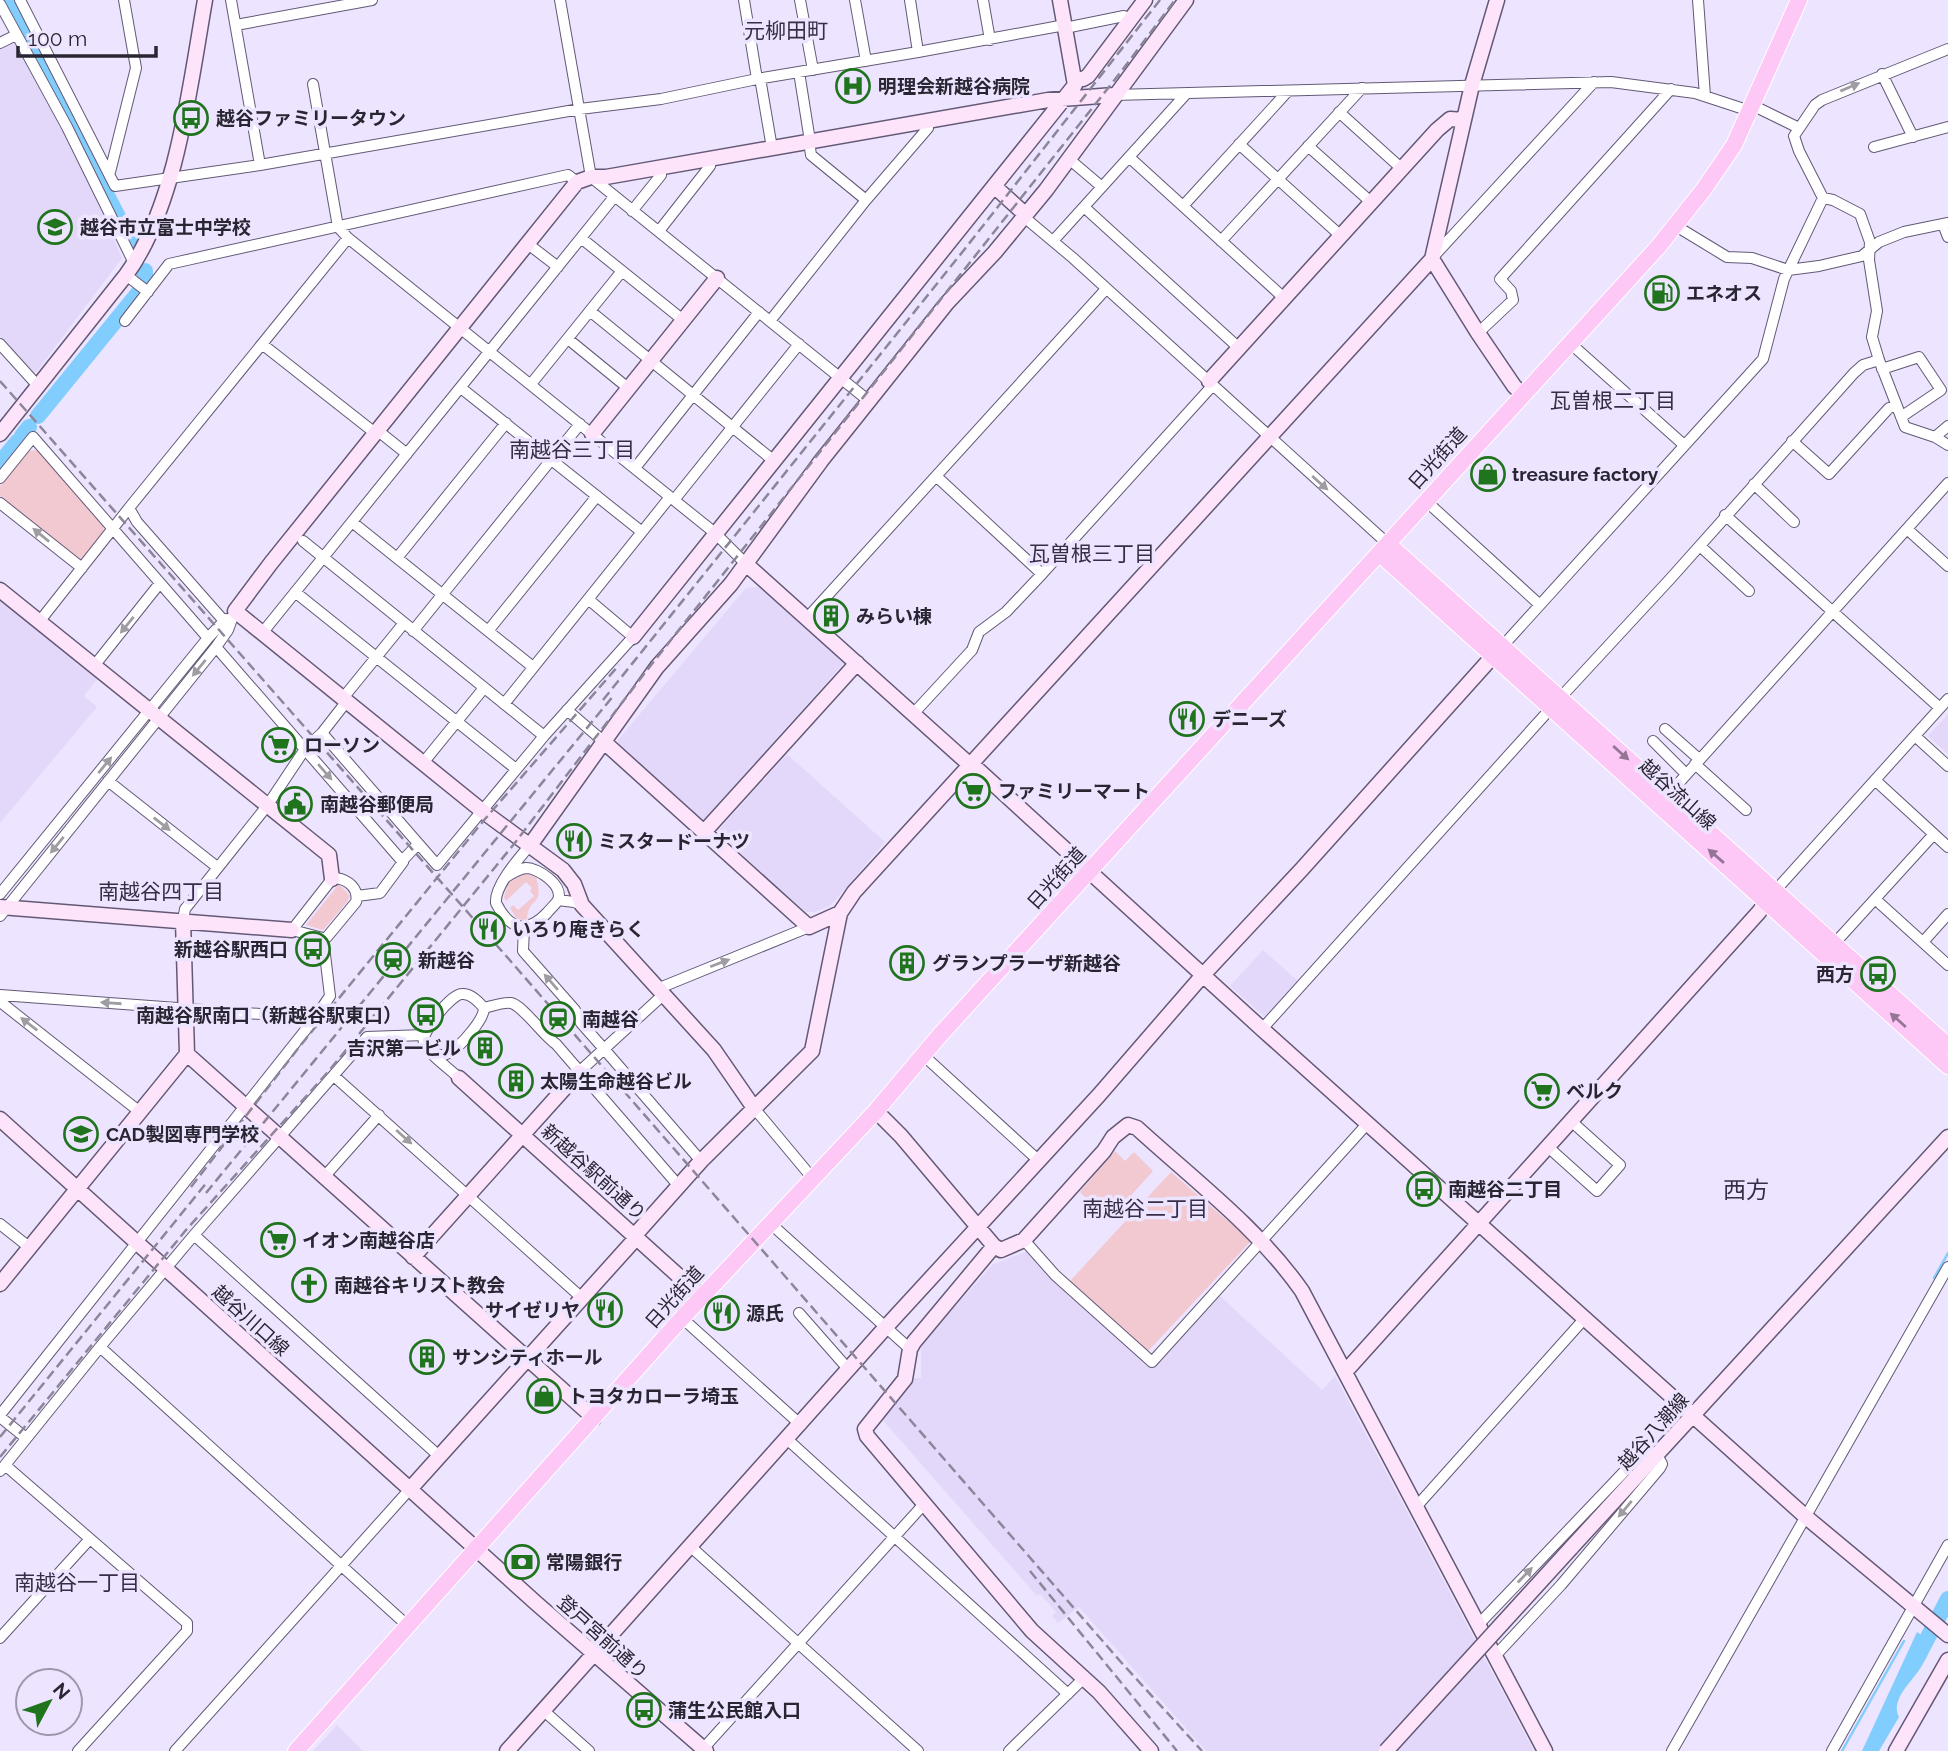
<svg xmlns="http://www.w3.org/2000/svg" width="1948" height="1751" font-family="Raleway,'Noto Sans JP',sans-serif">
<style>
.built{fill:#e3d8f9}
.green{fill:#f2c8d1}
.water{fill:#81cefe}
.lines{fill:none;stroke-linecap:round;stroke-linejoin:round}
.stream{stroke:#81cefe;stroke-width:2.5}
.river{stroke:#81cefe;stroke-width:16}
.street-casing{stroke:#635976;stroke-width:12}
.secondary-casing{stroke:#635976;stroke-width:17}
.primary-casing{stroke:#fff;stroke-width:18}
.street{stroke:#fff;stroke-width:10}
.secondary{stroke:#fee4fa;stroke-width:14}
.primary{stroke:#fec8f6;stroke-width:16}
.rail{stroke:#8d869a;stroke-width:2.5;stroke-dasharray:10 5;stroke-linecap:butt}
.secondary-bridge-casing{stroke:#635976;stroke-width:17;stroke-linecap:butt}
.secondary-bridge{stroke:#fee4fa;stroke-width:14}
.oneway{fill:#9f9da3}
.oneway2{fill:#947694}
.labels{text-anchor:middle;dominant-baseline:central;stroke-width:7;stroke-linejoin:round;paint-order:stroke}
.poi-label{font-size:19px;font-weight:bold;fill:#2a2532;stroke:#ede4ff;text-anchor:start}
.street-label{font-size:19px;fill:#2a2532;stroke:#ede4ff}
.neighbourhood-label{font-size:21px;fill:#372d47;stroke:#ede4ff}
.quarter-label{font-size:23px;fill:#372d47;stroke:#ede4ff}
</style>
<rect width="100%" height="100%" fill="#ede4ff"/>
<path class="built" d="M11 42 16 45 66 136 97 197 122 258 34 375 0 336V48Z
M759 587 844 663 702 822 618 748V740L746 588Z
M0 600 98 678 84 696 97 707 0 823Z
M1948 714V754L1928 736Z
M787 754 885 842 831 905 815 912H806L717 832Z
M1263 950 1298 981 1266 1018 1230 986Z
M1027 1251 1061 1287 1154 1367 1219 1295 1322 1390 1335 1376 1534 1751H1206L1079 1607 1058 1623 1052 1616 1056 1612 1040 1594 1037 1596 880 1417 915 1378H921V1345L992 1265Z
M337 1725 363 1751H313Z"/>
<path class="green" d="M38 450 103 525 104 532 83 560H79L0 496V486L29 451Z
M525 874 536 877C545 908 528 896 527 919L525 921 516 918 510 908 513 905 518 910 534 896 530 891 532 888 526 882 506 901 504 897 509 882Z
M339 884 350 896 347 902 323 930 306 925Z
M1115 1151 1125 1161 1134 1152 1153 1171 1108 1221 1080 1192Z
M1171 1172 1251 1241 1148 1351 1070 1281Z"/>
<path class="water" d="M1917 1632 1933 1643C1928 1653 1924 1664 1917 1673 1908 1685 1891 1701 1899 1717L1879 1751H1862Z"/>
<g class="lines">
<path class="stream" d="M1934 1278 1948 1253
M1842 1751 1904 1641"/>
<path class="river" d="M6 0 130 240
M145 271V285
M38 416 139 292
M22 436 29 427
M0 463 18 441
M1918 1656 1948 1599"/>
<g class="street-casing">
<path id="street" d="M20 0 115 186 260 165 580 109 661 99 757 79 918 52 910 0
M231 0 260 165
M560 0 591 177 869 401
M744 0 757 79
M800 0 813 70
M855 0 866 61
M983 0 990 40
M1698 0 1705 96
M0 4 67 127 134 263
M236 25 372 0
M1065 28 1124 16 1131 19
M0 43 16 35
M918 52 1065 25
M799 72 810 141
M1882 74 1913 137
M760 78 772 148
M313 84 338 227 348 238 715 533 746 564
M1114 95 1611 82 1695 93 1750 111
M1752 105 1799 128
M1339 112 1402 169
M809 141 811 155 866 200
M1239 144 1341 236
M1308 146 1372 203
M1874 147 1948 127
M1129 157 1284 298
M1069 159 1102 187
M110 172 136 68 124 0
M1823 198 1833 200 1860 214 1870 242 1869 260 1877 311 1872 337 1879 360 1905 427 1935 437 1948 445
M1183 206 1288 91
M1084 207 1239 348
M632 211 661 175V167
M1024 217 1073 258 1388 544
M1943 224 1948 237
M1676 226 1727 257 1752 258 1788 270 1819 266 1862 256 1879 242 1904 232 1948 223
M659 231 710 166V158
M581 238 683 320
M1053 241 1186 94
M1221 241 1362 88
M528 244 558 267
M1434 256 1594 82
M126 275 148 292
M590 311 774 461
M125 321 169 264 568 175 577 182
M770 321 866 200 928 128 926 120
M1478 333 1513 300 1511 291 1500 279 1671 89
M568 339 628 388
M1570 343 1684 445
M0 344 38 386
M262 344 375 433
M1882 369 1919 357 1941 390 1901 417
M531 384 622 271
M461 388 642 532
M377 430 407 454
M1935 437 1948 426
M1792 441 1829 474 1889 408 1897 406
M635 468 759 312
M936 476 1042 574
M0 478 33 437 208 638
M1754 484 1794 522
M674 500 799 344
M1426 501 1540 605
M0 503 82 568
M1725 515 1940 708
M352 522 533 667
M1907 529 1948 566
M303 541 544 736
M1700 546 1749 591
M397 558 506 423
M295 592 516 769
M807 618 1106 289
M224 621 137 522 129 508 348 238
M39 622 129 508
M413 631 580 424
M488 631 597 496
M263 632 614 197
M216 647 402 861
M1499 650 1763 359 1784 279 1823 198 1799 151 1794 136 1815 105 1822 100 1948 49
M94 666 160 583
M343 698 404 623
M1560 698 1671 578 1854 373 1863 365 1879 360
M504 704 670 497
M567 710 603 741
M913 714 972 650 979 632 1006 612 1042 574 1213 385
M1665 729 1699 759
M322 733 437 865 544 736 633 637 588 599
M1915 736 1948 766
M1653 741 1686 774
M423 763 484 688
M1695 764 1746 810
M1875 780 1948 847
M108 781 217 867
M1668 795 1948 483
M506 877C512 873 518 869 526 868 538 868 564 885 558 900 556 904 550 909 547 913 526 935 509 929 496 903 494 886 520 857 531 844
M336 878C349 880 359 889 356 902L327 937 323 938 292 930 332 879Z
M1775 891 1948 699
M0 894 208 638 226 619
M357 896 380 893 403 862 402 861 418 844
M1875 899 1948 965
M558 900 574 902 582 905
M0 916 216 647 228 630 235 611
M183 920 185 909 267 806 305 749 322 733 347 701
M524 927 523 951 575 1010 581 1023 604 1049 663 995
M1923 942 1948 914
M1834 944 1934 834
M657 989 809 927
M0 995 315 1018 330 996 323 938
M0 995 3 1004 140 1112
M484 1008C492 1006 503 1002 511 1003 522 1005 544 1036 556 1044L678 1185
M1262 1029 1552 707
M432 1053C439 1055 443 1056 449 1053 460 1047 484 1020 484 1008 479 1002 471 993 462 994 451 994 420 1033 424 1043 427 1053 451 1070 459 1078
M923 1055 1038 1160
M579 1072 604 1049 701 1161
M334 1076 582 1298
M754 1108 814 1180
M1548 1147 1597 1191 1620 1165 1571 1121
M324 1177 379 1115
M0 1224 29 1247
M771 1224 910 1349
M194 1235 439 1456
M1024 1240 1055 1275 1152 1362 1368 1123
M799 1313 849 1370
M682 1318 801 1425
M100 1347 408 1626
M0 1415 315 1018
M0 1417 26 1438
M788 1440 1068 1694
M5 1465 100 1347 194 1235 367 1037 424 1035
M0 1471 5 1465 187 1623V1631L78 1751
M1416 1507 1585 1318
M691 1547 918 1751
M1478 1625 1640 1455 1650 1452 1657 1455 1662 1464 1660 1468 1561 1585 1495 1656
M0 1638 89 1540
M544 1711 589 1751
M175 1751 410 1489
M701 1751 924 1504
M1009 1751 1084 1678
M1672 1751 1948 1267
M1832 1751 1948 1545"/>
</g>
<g class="secondary-casing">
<path id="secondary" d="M1497 0 1472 85 1432 259 1478 333 1514 386 1523 395
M1074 79H1083L1088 76 1145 0
M994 186 1026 215
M1209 381 1437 130 1450 119 1464 120
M0 434 126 275C177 205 190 85 205 0
M592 434 717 278
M746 564 970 765 975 767 1262 1029 1806 1517 1948 1635
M0 590 329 855 332 879
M633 637 1075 85 1060 0
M603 741 809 927 840 913
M704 832 857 663
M531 844 657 667 731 584 821 461 947 303 995 252 1046 190 1186 0
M0 907 292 930
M187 1054 594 1418
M459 1078 702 1297
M754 1108 714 1050 582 905 574 884 563 870 481 810 235 611 271 563 577 182 591 177H606L1048 100 1114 95
M876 1111 901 1136 994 1246 1001 1250 1024 1240 1104 1151 1113 1137 1128 1125 1137 1128C1194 1180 1258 1228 1302 1291L1545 1751
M0 1119 536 1603 706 1751
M635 1235 701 1161 812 1051 840 913 854 892 1432 259
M994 1246 914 1342 910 1349 905 1379 865 1429 867 1436 1032 1631 1099 1692 1151 1751
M413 1257 579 1072
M0 1284 187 1054 183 920
M1345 1372 1759 912 1773 893
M410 1489 637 1237
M1571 1548 1948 1137
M507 1751 885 1328 1099 1095 1203 975 1302 869 1494 655
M1896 1751 1948 1660"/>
</g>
<g class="primary-casing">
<path id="primary" d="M1388 544 1948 1046
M1379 553 1948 1066
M296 1751 682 1318 876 1111 940 1035 1658 247 1704 189 1734 145 1799 0"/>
</g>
<use href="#street" class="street"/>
<use href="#secondary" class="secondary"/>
<use href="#primary" class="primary"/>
<path class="rail" d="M0 381 507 957 1120 1661 1202 1751
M603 700 964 250 1160 0
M191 1187 300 1046 485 819 619 665
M206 1193 614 695
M0 1437 208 1181
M0 1457 186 1230 328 1072 514 844 644 674 1120 73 1175 0
M1030 1571 1177 1751"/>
<g class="secondary-bridge-casing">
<path id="secondary-bridge" d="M1386 1751 1571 1548"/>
</g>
<use href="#secondary-bridge" class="secondary-bridge"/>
</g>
<defs><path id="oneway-solid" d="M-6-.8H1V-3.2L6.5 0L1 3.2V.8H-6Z" transform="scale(1.75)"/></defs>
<g class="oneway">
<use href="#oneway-solid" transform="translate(1850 87) rotate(-23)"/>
<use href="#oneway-solid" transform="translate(1320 483) rotate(42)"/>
<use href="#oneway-solid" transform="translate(41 535) rotate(-141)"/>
<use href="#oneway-solid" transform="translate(127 625) rotate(129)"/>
<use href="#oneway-solid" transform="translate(199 668) rotate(129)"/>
<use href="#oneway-solid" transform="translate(105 765) rotate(-51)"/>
<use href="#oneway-solid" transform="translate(325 772) rotate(49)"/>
<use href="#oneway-solid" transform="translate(162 824) rotate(38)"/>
<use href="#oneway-solid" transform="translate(57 845) rotate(129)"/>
<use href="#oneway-solid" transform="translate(720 963) rotate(-21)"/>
<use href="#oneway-solid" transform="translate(551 982) rotate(-131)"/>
<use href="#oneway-solid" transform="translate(111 1003) rotate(-176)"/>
<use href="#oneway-solid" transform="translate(29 1024) rotate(-142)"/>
<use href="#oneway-solid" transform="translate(404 1137) rotate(42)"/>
<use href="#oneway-solid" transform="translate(1625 1509) rotate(130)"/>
<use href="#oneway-solid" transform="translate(1525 1575) rotate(-46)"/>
</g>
<g class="oneway2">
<use href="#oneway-solid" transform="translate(1621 753) rotate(42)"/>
<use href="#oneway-solid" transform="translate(1716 856) rotate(-139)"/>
<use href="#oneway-solid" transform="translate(1898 1020) rotate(-138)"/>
</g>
<defs>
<g id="hospital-ring" transform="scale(1.75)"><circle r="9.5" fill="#ede4ff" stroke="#20741e" stroke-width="1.5"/><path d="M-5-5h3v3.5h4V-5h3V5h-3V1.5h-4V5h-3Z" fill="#20741e"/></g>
<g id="bus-ring" transform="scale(1.75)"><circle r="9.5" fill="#ede4ff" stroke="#20741e" stroke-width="1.5"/><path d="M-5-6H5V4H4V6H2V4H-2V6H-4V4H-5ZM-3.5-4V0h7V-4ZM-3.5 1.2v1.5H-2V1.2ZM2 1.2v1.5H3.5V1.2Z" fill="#20741e"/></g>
<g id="school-ring" transform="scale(1.75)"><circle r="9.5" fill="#ede4ff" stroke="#20741e" stroke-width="1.5"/><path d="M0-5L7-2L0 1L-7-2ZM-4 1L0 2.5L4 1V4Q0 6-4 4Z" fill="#20741e"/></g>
<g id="fuel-ring" transform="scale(1.75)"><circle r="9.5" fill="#ede4ff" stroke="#20741e" stroke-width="1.5"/><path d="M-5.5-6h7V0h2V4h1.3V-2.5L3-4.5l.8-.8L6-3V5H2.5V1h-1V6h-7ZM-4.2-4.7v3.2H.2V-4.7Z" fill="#20741e"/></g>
<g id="shop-ring" transform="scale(1.75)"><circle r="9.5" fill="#ede4ff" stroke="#20741e" stroke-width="1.5"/><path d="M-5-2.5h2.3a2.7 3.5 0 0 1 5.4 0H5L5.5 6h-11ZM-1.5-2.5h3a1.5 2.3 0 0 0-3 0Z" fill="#20741e"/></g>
<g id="building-ring" transform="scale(1.75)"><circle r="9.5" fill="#ede4ff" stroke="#20741e" stroke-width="1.5"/><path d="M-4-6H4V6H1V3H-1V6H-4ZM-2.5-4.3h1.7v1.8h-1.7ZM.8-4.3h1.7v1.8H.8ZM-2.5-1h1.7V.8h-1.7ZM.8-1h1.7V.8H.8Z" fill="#20741e"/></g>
<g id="restaurant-ring" transform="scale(1.75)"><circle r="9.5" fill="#ede4ff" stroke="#20741e" stroke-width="1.5"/><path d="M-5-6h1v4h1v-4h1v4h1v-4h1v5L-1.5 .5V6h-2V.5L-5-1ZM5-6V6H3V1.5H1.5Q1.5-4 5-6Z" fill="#20741e"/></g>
<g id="supermarket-ring" transform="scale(1.75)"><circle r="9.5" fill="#ede4ff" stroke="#20741e" stroke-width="1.5"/><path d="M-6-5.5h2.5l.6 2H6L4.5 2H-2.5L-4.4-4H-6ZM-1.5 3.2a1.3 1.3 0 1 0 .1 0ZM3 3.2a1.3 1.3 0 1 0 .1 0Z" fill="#20741e"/></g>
<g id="civic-ring" transform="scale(1.75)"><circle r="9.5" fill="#ede4ff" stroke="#20741e" stroke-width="1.5"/><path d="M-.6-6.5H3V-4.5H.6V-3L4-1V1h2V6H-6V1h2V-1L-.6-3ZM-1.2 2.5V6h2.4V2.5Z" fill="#20741e"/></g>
<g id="station-ring" transform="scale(1.75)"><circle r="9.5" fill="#ede4ff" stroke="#20741e" stroke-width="1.5"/><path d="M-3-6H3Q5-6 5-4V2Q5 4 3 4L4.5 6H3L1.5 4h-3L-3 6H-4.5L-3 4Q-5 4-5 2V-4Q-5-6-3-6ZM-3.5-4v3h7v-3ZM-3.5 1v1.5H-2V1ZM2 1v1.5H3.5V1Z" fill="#20741e"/></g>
<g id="church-ring" transform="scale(1.75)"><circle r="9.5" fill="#ede4ff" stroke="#20741e" stroke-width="1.5"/><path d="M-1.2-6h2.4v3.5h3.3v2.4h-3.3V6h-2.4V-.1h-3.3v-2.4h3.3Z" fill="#20741e"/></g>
<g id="bank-ring" transform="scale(1.75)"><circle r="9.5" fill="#ede4ff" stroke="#20741e" stroke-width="1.5"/><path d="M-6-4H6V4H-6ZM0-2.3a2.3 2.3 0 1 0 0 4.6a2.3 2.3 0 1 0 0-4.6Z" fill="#20741e"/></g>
</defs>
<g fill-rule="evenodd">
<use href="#hospital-ring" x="853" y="86"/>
<use href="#bus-ring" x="191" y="118"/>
<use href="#school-ring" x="55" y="227"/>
<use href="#fuel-ring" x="1662" y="293"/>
<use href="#shop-ring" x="1488" y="474"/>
<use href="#building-ring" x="831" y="616"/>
<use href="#restaurant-ring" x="1187" y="719"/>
<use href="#supermarket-ring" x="279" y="745"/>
<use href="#supermarket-ring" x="973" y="791"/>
<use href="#civic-ring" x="295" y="804"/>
<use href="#restaurant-ring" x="574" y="841"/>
<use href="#restaurant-ring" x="488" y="929"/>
<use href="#bus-ring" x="313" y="949"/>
<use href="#station-ring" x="393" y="960"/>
<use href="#building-ring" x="907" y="963"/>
<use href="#bus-ring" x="1878" y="974"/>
<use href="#bus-ring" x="426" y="1015"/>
<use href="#station-ring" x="558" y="1019"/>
<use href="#building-ring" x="485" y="1048"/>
<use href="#building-ring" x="516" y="1081"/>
<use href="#supermarket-ring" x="1542" y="1091"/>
<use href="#school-ring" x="81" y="1134"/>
<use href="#bus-ring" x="1424" y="1189"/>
<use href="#supermarket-ring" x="278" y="1240"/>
<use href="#church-ring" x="309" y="1285"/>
<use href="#restaurant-ring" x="605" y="1310"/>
<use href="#restaurant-ring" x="722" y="1313"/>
<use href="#building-ring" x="427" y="1357"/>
<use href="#shop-ring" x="544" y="1396"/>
<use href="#bank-ring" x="522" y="1562"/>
<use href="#bus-ring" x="644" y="1710"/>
</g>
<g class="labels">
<g class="poi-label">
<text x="878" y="86">明理会新越谷病院</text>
<text x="216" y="118">越谷ファミリータウン</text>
<text x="80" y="227">越谷市立富士中学校</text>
<text x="1686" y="293">エネオス</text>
<text x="1512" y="474">treasure factory</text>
<text x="856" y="616">みらい棟</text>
<text x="1212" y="719">デニーズ</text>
<text x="304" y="745">ローソン</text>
<text x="998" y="791">ファミリーマート</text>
<text x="320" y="804">南越谷郵便局</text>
<text x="598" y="841">ミスタードーナツ</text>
<text x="512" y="929">いろり庵きらく</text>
<text x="288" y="949" text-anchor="end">新越谷駅西口</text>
<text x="418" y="960">新越谷</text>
<text x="932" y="963">グランプラーザ新越谷</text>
<text x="1854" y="974" text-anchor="end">西方</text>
<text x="402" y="1015" text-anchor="end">南越谷駅南口（新越谷駅東口）</text>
<text x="582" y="1019">南越谷</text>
<text x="461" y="1048" text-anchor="end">吉沢第一ビル</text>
<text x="540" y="1081">太陽生命越谷ビル</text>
<text x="1566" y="1091">ベルク</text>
<text x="106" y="1134">CAD製図専門学校</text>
<text x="1448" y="1189">南越谷二丁目</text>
<text x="302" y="1240">イオン南越谷店</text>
<text x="334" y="1285">南越谷キリスト教会</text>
<text x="580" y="1310" text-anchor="end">サイゼリヤ</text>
<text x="746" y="1313">源氏</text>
<text x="452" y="1357">サンシティホール</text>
<text x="568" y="1396">トヨタカローラ埼玉</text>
<text x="546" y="1562">常陽銀行</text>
<text x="668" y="1710">蒲生公民館入口</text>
</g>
<g class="street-label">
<text transform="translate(1437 458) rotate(-48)">日光街道</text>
<text transform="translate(1678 794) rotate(42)">越谷流山線</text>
<text transform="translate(1056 878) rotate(-48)">日光街道</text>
<text transform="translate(594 1172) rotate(42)">新越谷駅前通り</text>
<text transform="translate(674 1297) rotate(-48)">日光街道</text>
<text transform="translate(251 1320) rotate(42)">越谷川口線</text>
<text transform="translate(1653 1431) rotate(-48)">越谷八潮線</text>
<text transform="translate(603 1637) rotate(42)">登戸宮前通り</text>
</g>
<g class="neighbourhood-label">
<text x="786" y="30">元柳田町</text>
<text x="1613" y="400">瓦曽根二丁目</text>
<text x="572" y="449">南越谷三丁目</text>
<text x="1092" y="553">瓦曽根三丁目</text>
<text x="161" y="891">南越谷四丁目</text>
<text x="1145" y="1208">南越谷二丁目</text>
<text x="77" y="1582">南越谷一丁目</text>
</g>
<g class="quarter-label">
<text x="1746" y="1189">西方</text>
</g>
</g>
<g transform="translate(49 1702) rotate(49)"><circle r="33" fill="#ede4ff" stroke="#9f98ad" stroke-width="2"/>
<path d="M0-5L12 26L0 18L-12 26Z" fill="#20741e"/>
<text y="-10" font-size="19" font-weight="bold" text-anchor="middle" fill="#2a2532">N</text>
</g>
<path d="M18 46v10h138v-10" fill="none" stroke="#2a2532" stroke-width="3.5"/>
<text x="28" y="46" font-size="21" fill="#2a2532" stroke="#ede4ff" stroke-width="5" paint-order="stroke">100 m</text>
</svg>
